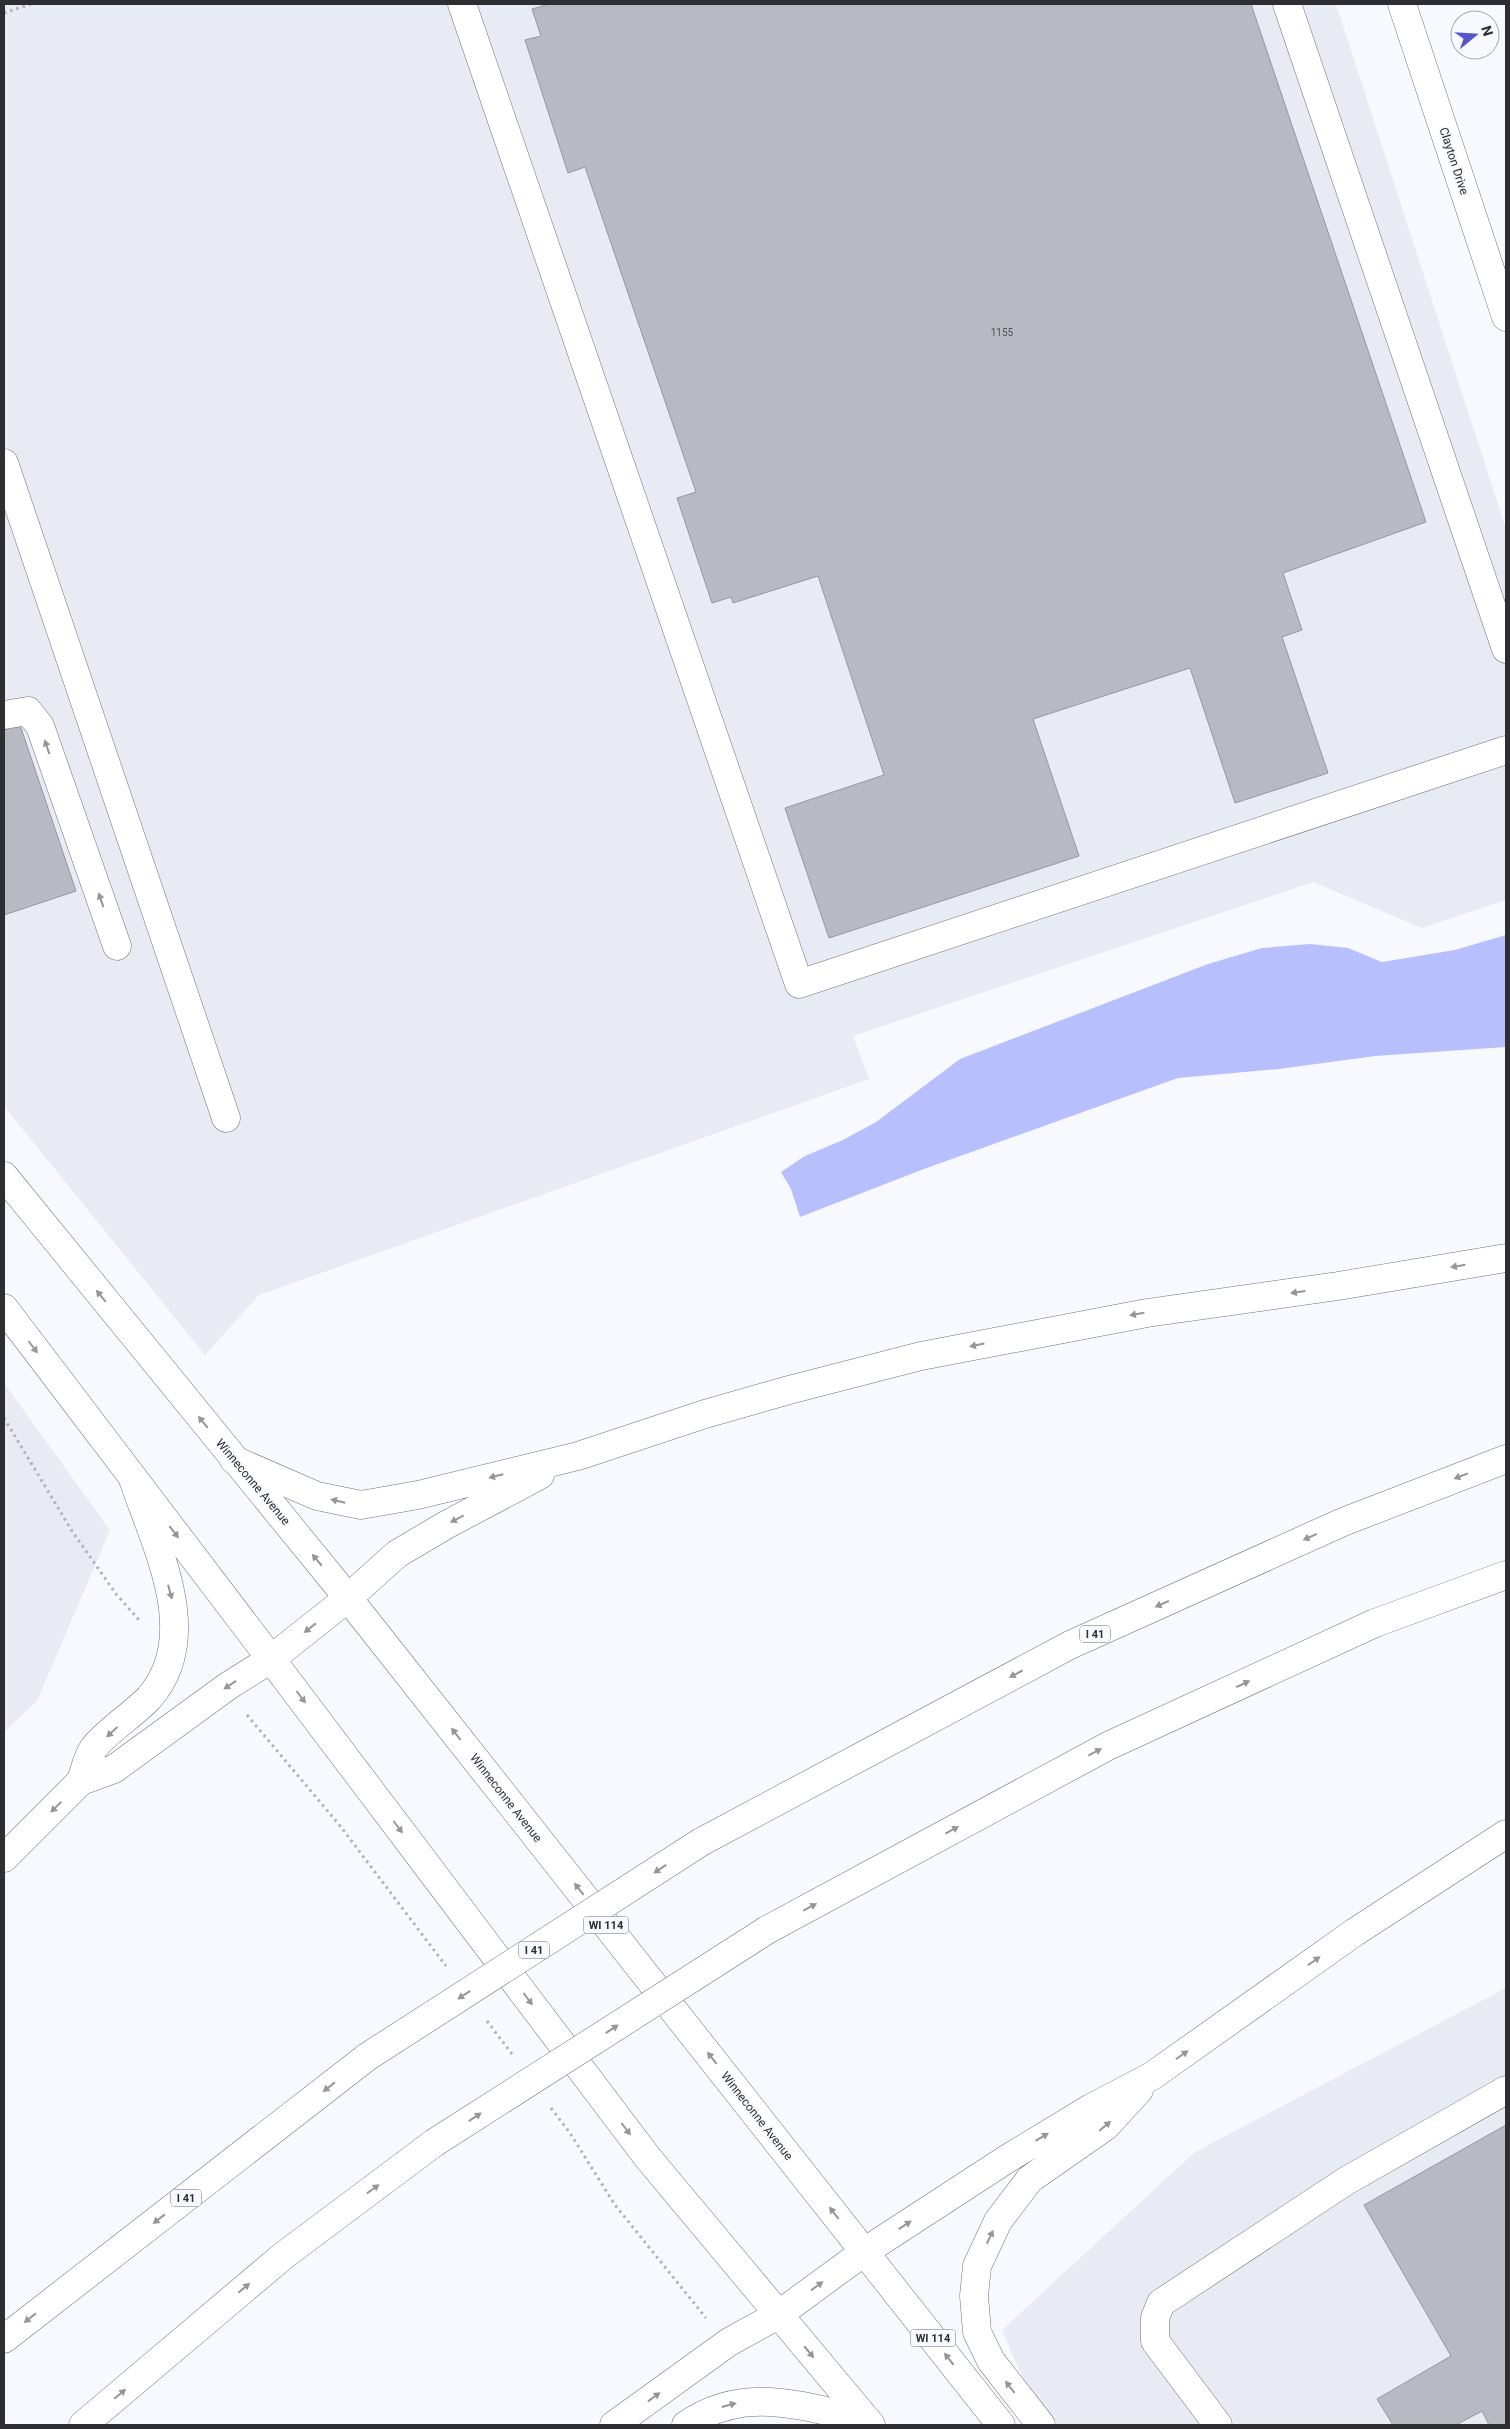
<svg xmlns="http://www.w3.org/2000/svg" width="1510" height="2429" font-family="Roboto,sans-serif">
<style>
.built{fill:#e8eaf4}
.water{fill:#b7c0fd}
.building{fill:#b8b9c2;stroke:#95969f}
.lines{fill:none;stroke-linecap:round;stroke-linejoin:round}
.minor-casing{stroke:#70727a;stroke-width:29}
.major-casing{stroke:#70727a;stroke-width:29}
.highway-casing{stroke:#70727a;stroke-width:29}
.path{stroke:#b1b1b7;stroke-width:3;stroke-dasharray:2.5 4;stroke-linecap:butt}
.minor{stroke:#fff;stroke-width:28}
.major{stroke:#fff;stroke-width:28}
.highway{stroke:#fff;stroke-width:28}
.highway-bridge-casing{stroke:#70727a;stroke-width:29;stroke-linecap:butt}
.highway-bridge{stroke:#fff;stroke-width:28}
.oneway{fill:#969698}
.labels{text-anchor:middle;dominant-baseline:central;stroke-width:4.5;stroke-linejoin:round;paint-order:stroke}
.number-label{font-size:10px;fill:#505156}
.shield{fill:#f8f9ff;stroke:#6b6b70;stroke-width:1}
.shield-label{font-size:11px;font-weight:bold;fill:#2e2e32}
.street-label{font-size:12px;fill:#2e2e32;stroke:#f8f9ff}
</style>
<rect width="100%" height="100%" fill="#f8f9ff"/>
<path class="built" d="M4 4H1336L1506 529V900L1422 928 1313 882 853 1036 869 1079 259 1295 205 1355 4 1106Z
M4 1383 110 1530 37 1701 4 1732Z
M1506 1988V2425H1055L1030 2395 1002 2330 1195 2152Z"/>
<path class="water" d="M1506 935V1047L1375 1056 1279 1069 1178 1078 924 1169 800 1217 791 1189 781 1172 805 1156 843 1140 876 1122 960 1059 1208 964 1262 948 1310 944 1348 948 1382 962 1455 950Z"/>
<path class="building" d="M549 4H1251L1426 522 1283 573 1302 630 1282 637 1328 773 1235 803 1190 668 1033 719 1079 856 829 938 785 808 884 775 818 576 733 603 731 597 712 603 677 498 696 492 585 167 568 173 525 40 541 36 532 9Z
M20 725 76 891 4 915V730Z
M1506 2125V2425H1489L1482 2411 1456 2425H1393L1377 2399 1451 2356 1364 2205Z"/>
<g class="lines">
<g class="minor-casing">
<path id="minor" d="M462 4 799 984 1506 750
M1287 4 1506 649
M1402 4 1506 317
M4 463 226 1118
M4 715 28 711 40 726 117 946
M1218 2425 1155 2341V2318L1161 2303 1346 2181 1506 2090"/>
</g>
<g class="major-casing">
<path id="major" d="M4 1176 348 1598 1001 2425
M4 1308 271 1659 648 2158 871 2425"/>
</g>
<g class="highway-casing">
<path id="highway" d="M234 1460 317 1496 361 1505 418 1495 578 1456 705 1414 789 1390 921 1356 1147 1313 1338 1286 1506 1258
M81 1781C84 1772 87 1758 93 1749 104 1733 134 1714 149 1698 204 1636 155 1545 133 1479
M701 1842 1070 1645 1343 1522 1506 1459
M4 1858 81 1781 114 1769 228 1686 271 1659 348 1598 397 1554 446 1525 540 1475
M767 1930 1108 1746 1375 1623 1506 1575
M4 2339 367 2057
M83 2425 283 2256 434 2143
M614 2425 729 2342 778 2315 864 2252 1010 2157 1091 2108 1152 2076 1355 1932 1506 1834
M686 2425C745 2384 802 2407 867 2420
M1041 2425 991 2361 977 2332 974 2296 977 2266 998 2221 1030 2179 1106 2126 1139 2090"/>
</g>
<path class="path" d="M4 13 31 4
M4 1418 72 1531 116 1594 139 1620
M247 1715 341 1827 446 1966
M487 2021 512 2054
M551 2108 570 2133 615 2205 706 2318"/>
<use href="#minor" class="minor"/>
<use href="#major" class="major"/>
<use href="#highway" class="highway"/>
<g class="highway-bridge-casing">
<path id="highway-bridge" d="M367 2057 701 1842
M434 2143 767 1930"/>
</g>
<use href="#highway-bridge" class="highway-bridge"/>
</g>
<defs><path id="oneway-solid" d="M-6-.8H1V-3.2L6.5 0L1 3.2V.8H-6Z" transform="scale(1.25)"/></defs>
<g class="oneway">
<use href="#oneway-solid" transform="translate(47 747) rotate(-109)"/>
<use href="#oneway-solid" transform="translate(101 900) rotate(-109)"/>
<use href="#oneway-solid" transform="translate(1458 1266) rotate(171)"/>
<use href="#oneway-solid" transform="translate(1298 1292) rotate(172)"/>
<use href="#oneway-solid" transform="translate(101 1296) rotate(-129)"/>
<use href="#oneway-solid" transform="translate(1137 1314) rotate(170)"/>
<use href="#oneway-solid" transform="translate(977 1345) rotate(168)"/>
<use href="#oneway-solid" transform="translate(33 1347) rotate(53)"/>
<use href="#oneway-solid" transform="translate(203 1422) rotate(-129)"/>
<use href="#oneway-solid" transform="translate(496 1476) rotate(166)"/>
<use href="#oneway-solid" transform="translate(1461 1476) rotate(159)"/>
<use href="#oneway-solid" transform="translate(338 1501) rotate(-167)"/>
<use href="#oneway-solid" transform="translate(457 1519) rotate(152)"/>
<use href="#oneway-solid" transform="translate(174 1532) rotate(52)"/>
<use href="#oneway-solid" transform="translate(1310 1537) rotate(156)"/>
<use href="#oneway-solid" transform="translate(317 1560) rotate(-130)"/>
<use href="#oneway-solid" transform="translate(170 1592) rotate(75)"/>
<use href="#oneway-solid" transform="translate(1162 1604) rotate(156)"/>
<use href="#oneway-solid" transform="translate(310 1628) rotate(142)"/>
<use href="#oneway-solid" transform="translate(1016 1674) rotate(152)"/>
<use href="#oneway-solid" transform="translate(1243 1684) rotate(-25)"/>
<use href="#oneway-solid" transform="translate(230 1685) rotate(146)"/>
<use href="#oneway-solid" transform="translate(301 1697) rotate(53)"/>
<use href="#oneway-solid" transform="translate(112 1732) rotate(137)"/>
<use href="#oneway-solid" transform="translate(456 1734) rotate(-128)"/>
<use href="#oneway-solid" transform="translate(1095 1752) rotate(-28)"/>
<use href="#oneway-solid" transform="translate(56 1807) rotate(135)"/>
<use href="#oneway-solid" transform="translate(398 1827) rotate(53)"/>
<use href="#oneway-solid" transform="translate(952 1830) rotate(-28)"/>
<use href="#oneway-solid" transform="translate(660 1869) rotate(147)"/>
<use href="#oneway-solid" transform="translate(579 1889) rotate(-128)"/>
<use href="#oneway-solid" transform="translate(810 1907) rotate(-28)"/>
<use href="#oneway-solid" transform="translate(1314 1961) rotate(-35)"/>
<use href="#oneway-solid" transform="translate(464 1995) rotate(147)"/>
<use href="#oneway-solid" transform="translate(528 1999) rotate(53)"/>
<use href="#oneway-solid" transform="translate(612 2029) rotate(-33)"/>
<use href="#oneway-solid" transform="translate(1182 2055) rotate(-35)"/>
<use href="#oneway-solid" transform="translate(712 2058) rotate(-128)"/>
<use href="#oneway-solid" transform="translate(329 2087) rotate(142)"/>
<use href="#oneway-solid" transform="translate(475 2117) rotate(-33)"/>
<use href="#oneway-solid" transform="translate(1105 2126) rotate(-40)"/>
<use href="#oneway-solid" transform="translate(626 2129) rotate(53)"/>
<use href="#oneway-solid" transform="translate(1042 2137) rotate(-31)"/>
<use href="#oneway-solid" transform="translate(373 2189) rotate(-36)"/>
<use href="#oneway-solid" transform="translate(834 2213) rotate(-128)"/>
<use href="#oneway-solid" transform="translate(159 2219) rotate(142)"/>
<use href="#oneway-solid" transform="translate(905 2225) rotate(-33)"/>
<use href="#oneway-solid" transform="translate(990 2237) rotate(-65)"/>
<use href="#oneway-solid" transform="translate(817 2286) rotate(-36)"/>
<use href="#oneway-solid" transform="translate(244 2288) rotate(-40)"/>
<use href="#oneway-solid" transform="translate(30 2318) rotate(142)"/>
<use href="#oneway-solid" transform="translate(809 2352) rotate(50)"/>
<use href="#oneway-solid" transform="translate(949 2359) rotate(-128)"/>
<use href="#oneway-solid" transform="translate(1010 2387) rotate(-128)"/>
<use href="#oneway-solid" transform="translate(120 2394) rotate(-40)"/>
<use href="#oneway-solid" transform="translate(654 2397) rotate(-36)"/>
<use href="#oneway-solid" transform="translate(729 2405) rotate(-15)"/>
</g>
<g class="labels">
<g class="number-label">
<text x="1002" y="332">1155</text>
</g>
<g class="shield">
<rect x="1080" y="1625.5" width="30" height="17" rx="4"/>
<rect x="583.5" y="1916.5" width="45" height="17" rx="4"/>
<rect x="519" y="1941.5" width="30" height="17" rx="4"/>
<rect x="171" y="2189.5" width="30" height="17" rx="4"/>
<rect x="910.5" y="2329.5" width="45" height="17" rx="4"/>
</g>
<g class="shield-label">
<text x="1095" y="1634">I 41</text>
<text x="606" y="1925">WI 114</text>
<text x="534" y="1950">I 41</text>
<text x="186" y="2198">I 41</text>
<text x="933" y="2338">WI 114</text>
</g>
<g class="street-label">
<text transform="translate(1454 161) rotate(72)">Clayton Drive</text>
<text transform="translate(253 1482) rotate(50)">Winneconne Avenue</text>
<text transform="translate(506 1798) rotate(52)">Winneconne Avenue</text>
<text transform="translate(757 2116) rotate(52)">Winneconne Avenue</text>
</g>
</g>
<rect width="1510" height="2429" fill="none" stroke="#2e2e32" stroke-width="10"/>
<g transform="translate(1475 35) rotate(72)"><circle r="24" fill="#f8f9ff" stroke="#a7a8ad"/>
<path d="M0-4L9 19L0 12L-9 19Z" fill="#5555cc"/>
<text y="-8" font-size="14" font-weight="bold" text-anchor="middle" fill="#2e2e32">N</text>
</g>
</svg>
